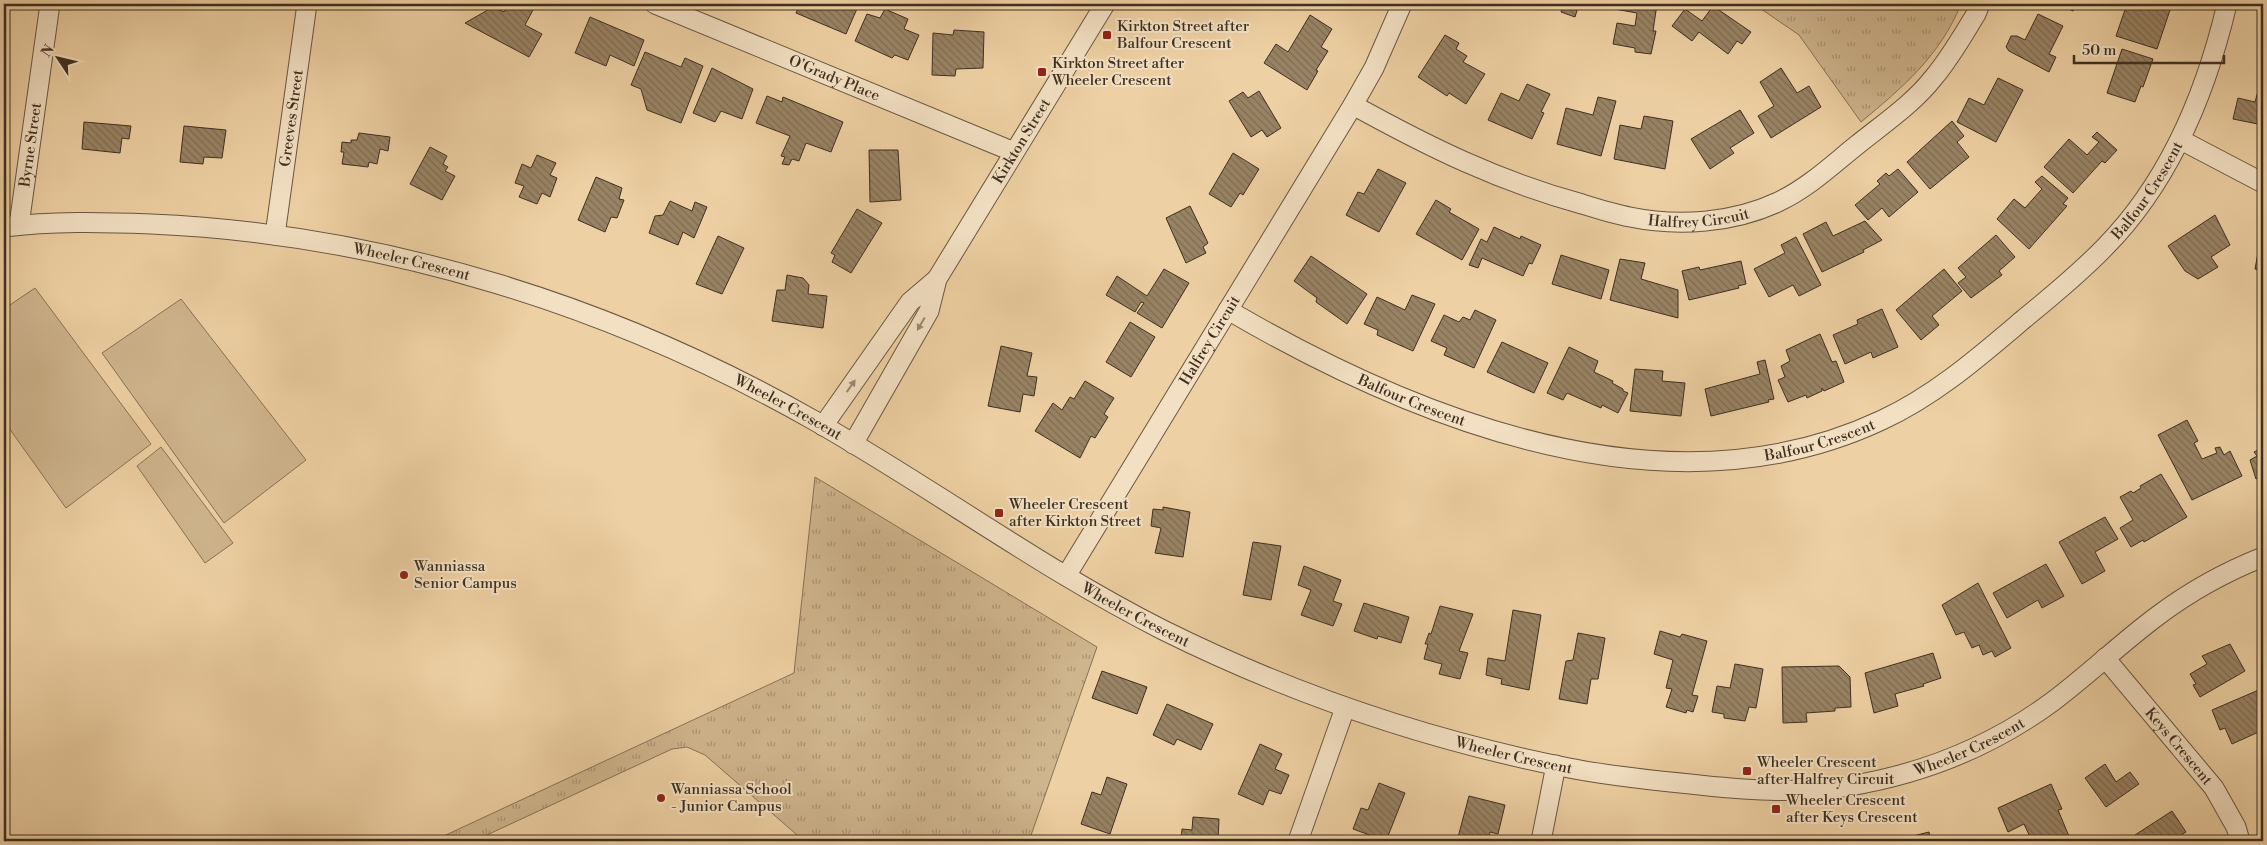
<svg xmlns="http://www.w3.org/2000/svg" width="2267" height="845" font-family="'Libre Bodoni',serif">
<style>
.grass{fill:#cfb58d;stroke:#877256}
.park{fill:url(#park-tufts);stroke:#877256}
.building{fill:url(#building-back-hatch);stroke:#3f2f20}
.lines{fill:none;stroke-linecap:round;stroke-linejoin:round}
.minor-casing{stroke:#6a5741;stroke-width:21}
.minor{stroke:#f3e0c3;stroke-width:19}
.oneway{fill:#998872}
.poi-dot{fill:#8f2418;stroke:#f3e0c3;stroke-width:2}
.labels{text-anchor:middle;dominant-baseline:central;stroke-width:4;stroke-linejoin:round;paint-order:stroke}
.poi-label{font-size:15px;fill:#3f2f20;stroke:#f3e0c3;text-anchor:start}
.street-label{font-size:15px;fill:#3f2f20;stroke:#f3e0c3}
</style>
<defs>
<pattern id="park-tufts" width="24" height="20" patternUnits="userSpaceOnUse" patternTransform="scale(1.25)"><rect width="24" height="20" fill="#cfb58d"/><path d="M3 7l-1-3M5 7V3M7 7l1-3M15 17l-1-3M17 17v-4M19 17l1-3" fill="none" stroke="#a99473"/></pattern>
<pattern id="building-back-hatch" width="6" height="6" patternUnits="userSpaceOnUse" patternTransform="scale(1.25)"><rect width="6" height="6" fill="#998364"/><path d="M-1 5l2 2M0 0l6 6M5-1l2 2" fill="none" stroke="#7e6c52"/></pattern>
</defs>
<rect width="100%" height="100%" fill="#edd0a3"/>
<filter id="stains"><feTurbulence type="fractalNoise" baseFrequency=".004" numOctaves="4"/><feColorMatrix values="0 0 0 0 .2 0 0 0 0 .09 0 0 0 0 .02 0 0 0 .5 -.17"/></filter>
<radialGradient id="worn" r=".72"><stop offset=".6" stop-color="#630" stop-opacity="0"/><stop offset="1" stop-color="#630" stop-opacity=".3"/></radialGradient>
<path class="grass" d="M35 288 151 444 66 508 4 421V309Z
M181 299 306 460 224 523 102 353Z
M161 447 233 543 205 563 137 466Z"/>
<path class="park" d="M1754 4H1961C1940 56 1903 87 1861 122L1799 35Z
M815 477 1097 647 1029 841H804L705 755 687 747 672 749 474 841H433L794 673Z"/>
<path class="building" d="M509 4H527L534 8 525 25 542 34 529 57 465 23 493 7 504 12Z
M800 4H859L846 34 796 13Z
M1563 4H1579L1575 17 1561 12Z
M1609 4H1657L1653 31H1656L1651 54 1635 52V48L1613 44 1617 23 1635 26 1637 13 1609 8Z
M2058 4H2076L2073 11Z
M2127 4 2138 7 2139 4H2172L2157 49 2116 36Z
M1713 6 1751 32 1742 44 1737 41 1728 54 1699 32 1692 41 1672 26 1685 9 1702 21Z
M885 9 908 19 904 29 919 35 908 60 895 55 892 58 855 41 867 14 880 18Z
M2038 14 2063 26 2049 54 2056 57 2049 72 2009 51 2006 47 2011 36H2017L2025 40Z
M1310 15 1332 29 1321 47 1328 51 1316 70 1318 71 1307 90 1264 63 1276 44 1288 52Z
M590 17 644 40 634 66 610 55 606 66 575 53Z
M954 30 984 32 983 68 956 69 955 76 932 75 933 33 953 35Z
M1445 35 1459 43 1456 49 1467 56 1463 62 1485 74 1466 104 1449 93 1447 96 1418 77Z
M2122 49 2153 59 2143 87 2141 86 2135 102 2107 93Z
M645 52 681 67 685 58 703 66 681 123 647 110 641 89 631 85Z
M712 68 753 89 742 119 721 111 715 122 693 113Z
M1781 68 1797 93 1809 86 1821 107 1771 138 1758 116 1774 106 1760 82Z
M1998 78 2023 90 1996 142 1957 122 1969 98 1984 105Z
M1527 84 1550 94 1541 112 1544 113 1532 139 1488 120 1501 93 1519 101Z
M1259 91 1281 128 1267 137 1262 130 1251 137 1229 101 1243 92 1248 98Z
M2258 91 2263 92V125L2233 119 2238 98 2255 102Z
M767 96 782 102 783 97 843 122 831 152 806 143 799 161 792 159 789 165 782 164 785 157 781 156 790 136 756 123Z
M1598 97 1616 101 1601 156 1557 144 1566 108 1593 115Z
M1740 110 1754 133 1730 148 1734 153 1710 169 1691 139Z
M1644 116 1673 121 1665 169 1614 159 1620 125 1641 129Z
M1952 121 1964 136 1957 142 1969 157 1930 189 1907 162Z
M84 122 131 126 129 139 122 138 120 153 82 149Z
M184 126 226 130 222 158 204 157 203 164 180 162Z
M2097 132 2117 150 2105 163 2102 161 2073 193 2044 167 2069 139 2087 155 2099 142 2092 137Z
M359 133 390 137 388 151 380 149 377 164 369 162 368 167 342 164 344 152H341L342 142 351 143V140H357Z
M430 147 447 156 443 164 448 167 445 171 455 176 442 200 410 184Z
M869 150H898L901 200 870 202Z
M1233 153 1259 169 1243 195 1240 193 1231 207 1209 194Z
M537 155 556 163 550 175 557 178 550 197 542 193 537 204 519 197 524 186 515 183 522 164 531 168Z
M1378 169 1406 183 1379 232 1346 215 1358 192 1364 194Z
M1898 169 1918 192 1889 217 1882 208 1868 220 1855 205 1880 184 1877 181 1886 173 1889 176Z
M2042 176 2068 198 2063 204 2067 206 2029 249 1997 219 2014 199 2025 208 2042 189 2035 182Z
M596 177 622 188 619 199 624 200 617 218 611 217 605 232 578 220Z
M1436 200 1451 209 1449 212 1479 229 1462 260 1416 234Z
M670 201 692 211 695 202 707 207 694 238 683 232 678 245 649 233 655 216 663 215Z
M1190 206 1208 243 1203 247 1206 253 1186 263 1166 218Z
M857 209 882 223 851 273 832 262 835 255 831 253Z
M2215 215 2230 245 2211 257 2218 267 2198 279 2185 271 2168 246Z
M1865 221 1882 240 1863 250 1864 252 1822 272 1803 234 1826 222 1833 236Z
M1494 227 1520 239 1521 236 1541 245 1532 264 1529 263 1523 276 1482 258 1478 268 1469 265 1481 239 1487 242Z
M1996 235 2015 257 1999 271 2002 275 1971 298 1958 283 1966 277 1958 268Z
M718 236 744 248 722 294 696 284Z
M1796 237 1821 285 1799 296 1793 285 1769 297 1754 269 1785 253 1781 245Z
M2260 242H2263V271L2255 269Z
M1561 255 1609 270 1601 299 1552 284Z
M1311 256 1367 294 1347 324 1316 302 1317 298 1294 281Z
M1620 259 1645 263 1641 279 1678 290V318L1610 300Z
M1741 261 1746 284 1738 286 1739 288 1689 300 1682 271 1699 267 1700 270Z
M1164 269 1189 283 1162 328 1137 313 1144 303 1141 302 1135 312 1106 295 1117 276 1147 296Z
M1944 269 1962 291 1932 316 1939 325 1921 340 1896 310Z
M787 275 803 278 809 285 808 294 827 296 823 328 772 321 777 290H785Z
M1412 295 1435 304 1413 351 1377 335 1378 330 1364 324 1377 297 1405 310Z
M1882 309 1898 347 1873 358 1871 352 1845 364 1833 335 1858 324 1857 320Z
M1475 310 1496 320 1474 368 1444 355 1447 348 1431 341 1444 315 1459 322 1463 317 1470 320Z
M1130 322 1155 337 1131 377 1106 362Z
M1820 334 1832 362 1836 361 1844 382 1824 391 1822 388V391L1807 398 1806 395 1788 402 1778 380 1785 377 1781 366 1790 361 1786 350Z
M1502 342 1548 363 1534 393 1487 372Z
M1001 346 1032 353 1027 376 1037 377 1034 396 1023 394 1020 412 988 406Z
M1569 347 1598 361 1594 372 1613 381 1612 383 1623 389V391L1628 393 1618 413 1602 405 1601 408 1567 393 1563 400 1547 393Z
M1765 360 1774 399 1768 400 1769 402 1711 416 1705 389 1760 374 1757 362Z
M1635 369 1663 371 1662 381 1685 383 1681 416 1630 411Z
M1085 381 1114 398 1104 414 1108 417 1095 438 1091 436 1080 458 1035 431 1053 403 1062 410 1070 397 1074 399Z
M2187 420 2198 441 2194 443 2202 459 2217 453 2215 448 2220 447 2224 455 2230 451 2242 476 2192 500 2158 435Z
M2263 448V476L2256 479 2250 460 2257 456 2254 452Z
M2161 474 2187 517 2144 542 2143 540 2131 547 2120 528 2133 520 2120 497 2131 491 2133 493 2141 488 2140 486Z
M1163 507 1190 512 1183 557 1155 553 1161 528 1151 526 1153 509 1163 510Z
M2105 517 2118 539 2095 552 2105 571 2082 584 2059 542Z
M1253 542 1281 546 1271 600 1243 595Z
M2046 564 2064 596 2042 608 2038 600 2007 618 1993 593Z
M1304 566 1341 580 1333 601 1342 604 1333 626 1301 615 1311 590 1298 585Z
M1978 583 2011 648 1995 657 1992 651 1983 655 1979 645 1972 648 1964 632 1956 635 1942 605Z
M1364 603 1409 617 1401 643 1378 636 1377 639 1354 631Z
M1440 606 1473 614 1459 651 1468 653 1460 679 1439 674 1442 664 1424 659 1428 644H1425L1429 633 1431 634Z
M1513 610 1541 615 1529 690 1501 684 1502 679 1486 675 1488 658 1505 661Z
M1660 631 1680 637 1682 634 1707 641 1692 695 1698 696 1693 712 1687 710 1686 713 1666 707 1672 689 1666 688 1673 660 1654 654Z
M1578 633 1605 638 1598 679H1591L1587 704 1559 699 1566 661 1573 660Z
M2230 644 2245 671 2200 697 2193 685 2196 684 2190 674 2207 664 2202 656Z
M1933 653 1941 678 1923 684 1924 686 1895 694 1898 706 1874 713 1865 673Z
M1735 664 1763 669 1756 708 1749 707 1745 721 1724 718V714L1712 712 1717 686 1730 688Z
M1839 666 1850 677 1851 707 1835 708V711L1806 713 1807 722 1783 723 1782 667Z
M1102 671 1147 687 1137 714 1092 698Z
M2261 689 2263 695V730L2232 744 2225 728 2220 730 2212 710Z
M1167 704 1213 724 1201 750 1177 739 1174 745 1153 735Z
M1260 744 1282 754 1275 769 1289 775 1281 794 1269 790 1263 805 1238 794Z
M2105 764 2116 782 2130 772 2139 784 2106 807 2085 778Z
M1107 777 1127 784 1110 834 1081 824 1092 792 1101 795Z
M1379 783 1405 793 1386 841 1353 829 1361 808 1368 810Z
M2051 784 2062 809 2058 810 2071 841H2032L2024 824 2008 832 1998 808Z
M1469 796 1505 805 1498 834 1490 832 1488 841H1457Z
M2172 811 2186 832 2172 841H2139L2135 835Z
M1193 817 1219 819 1218 841H1181L1182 829 1192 830Z
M1929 832 1931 841H1893Z
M1587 836 1627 841H1586Z"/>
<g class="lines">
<g class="minor-casing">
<g id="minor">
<path id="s1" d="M655 4 1014 152"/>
<path id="s2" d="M1353 105C1429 147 1498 181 1582 204 1598 209 1614 214 1630 217 1678 227 1733 223 1778 202 1808 188 1832 165 1857 145 1883 124 1914 103 1934 77 1950 58 1963 35 1976 14L1980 4"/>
<path d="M2181 140 2263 183"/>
<path id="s3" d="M19 225 50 4"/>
<path id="s4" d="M4 227C53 221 101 222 151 224 385 234 613 306 815 421 933 488 1042 569 1163 630 1292 694 1427 740 1569 768 1609 776 1649 780 1690 784 1743 790 1796 794 1849 786 1922 774 1992 746 2052 702 2088 675 2120 644 2156 617 2189 592 2225 572 2263 557"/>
<path id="s5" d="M275 235 307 4"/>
<path id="s6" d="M1228 310C1418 421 1667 521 1882 420 1936 395 1980 356 2025 318 2052 296 2080 273 2105 247 2170 181 2206 93 2227 4"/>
<path d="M823 426 910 302 937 279"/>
<path id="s7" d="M853 444 929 311 937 279 1105 4"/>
<path id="s8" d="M1066 576 1353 105 1374 68 1402 4"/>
<path id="s9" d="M2105 658 2214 788 2236 827 2240 841"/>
<path d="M1298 841 1345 708"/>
<path d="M1541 841 1556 765"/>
</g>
</g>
<use href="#minor" class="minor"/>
</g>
<defs><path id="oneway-solid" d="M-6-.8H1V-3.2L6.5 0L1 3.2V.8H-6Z" transform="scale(1.25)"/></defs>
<g class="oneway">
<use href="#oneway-solid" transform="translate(921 324) rotate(120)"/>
<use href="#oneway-solid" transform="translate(851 386) rotate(-55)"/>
</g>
<g class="poi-dot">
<rect x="1102" y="30" width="10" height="10" rx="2.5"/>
<rect x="1037" y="67" width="10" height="10" rx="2.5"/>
<rect x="994" y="508" width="10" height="10" rx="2.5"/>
<circle cx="404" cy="575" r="5"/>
<rect x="1742" y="766" width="10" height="10" rx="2.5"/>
<circle cx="661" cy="798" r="5"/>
<rect x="1771" y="804" width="10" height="10" rx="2.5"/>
</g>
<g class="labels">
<g class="poi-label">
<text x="1117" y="26">Kirkton Street after<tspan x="1117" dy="17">Balfour Crescent</tspan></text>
<text x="1052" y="63">Kirkton Street after<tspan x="1052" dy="17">Wheeler Crescent</tspan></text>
<text x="1009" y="504">Wheeler Crescent<tspan x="1009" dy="17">after Kirkton Street</tspan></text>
<text x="414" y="566">Wanniassa<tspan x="414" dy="17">Senior Campus</tspan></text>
<text x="1757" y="762">Wheeler Crescent<tspan x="1757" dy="17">after Halfrey Circuit</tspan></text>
<text x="671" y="789">Wanniassa School<tspan x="671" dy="17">- Junior Campus</tspan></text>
<text x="1786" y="800">Wheeler Crescent<tspan x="1786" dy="17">after Keys Crescent</tspan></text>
</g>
<g class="street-label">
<text stroke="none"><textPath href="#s1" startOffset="194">O'Grady Place</textPath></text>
<text stroke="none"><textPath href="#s5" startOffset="118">Greeves Street</textPath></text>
<text stroke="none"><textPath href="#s7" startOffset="348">Kirkton Street</textPath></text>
<text stroke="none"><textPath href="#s3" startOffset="81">Byrne Street</textPath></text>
<text stroke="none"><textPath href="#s6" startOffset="1044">Balfour Crescent</textPath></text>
<text stroke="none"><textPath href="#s2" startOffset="369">Halfrey Circuit</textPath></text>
<text stroke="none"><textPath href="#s4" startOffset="411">Wheeler Crescent</textPath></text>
<text stroke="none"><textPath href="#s8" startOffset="276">Halfrey Circuit</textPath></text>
<text stroke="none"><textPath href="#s6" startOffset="205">Balfour Crescent</textPath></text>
<text stroke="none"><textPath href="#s4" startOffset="816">Wheeler Crescent</textPath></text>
<text stroke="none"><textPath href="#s6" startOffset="624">Balfour Crescent</textPath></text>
<text stroke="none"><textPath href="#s4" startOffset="1221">Wheeler Crescent</textPath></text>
<text stroke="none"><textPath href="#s4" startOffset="2091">Wheeler Crescent</textPath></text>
<text stroke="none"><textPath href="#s9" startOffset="115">Keys Crescent</textPath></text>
<text stroke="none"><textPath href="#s4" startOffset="1626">Wheeler Crescent</textPath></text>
</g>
</g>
<rect width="2267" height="845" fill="none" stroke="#edd0a3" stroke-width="20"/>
<rect x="5" y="5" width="2257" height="835" fill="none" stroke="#3f2f20" stroke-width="2.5"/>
<rect x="10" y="10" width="2247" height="825" fill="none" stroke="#3f2f20"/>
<g transform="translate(58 58) rotate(305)" stroke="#f3e0c3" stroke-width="4" paint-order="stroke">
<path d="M0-4L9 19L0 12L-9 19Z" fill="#3f2f20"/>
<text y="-8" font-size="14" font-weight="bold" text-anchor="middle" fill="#3f2f20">N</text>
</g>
<path d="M2074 55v8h150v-8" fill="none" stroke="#3f2f20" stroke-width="2.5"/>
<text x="2082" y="55" font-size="15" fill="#3f2f20" stroke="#f3e0c3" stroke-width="4" paint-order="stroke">50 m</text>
<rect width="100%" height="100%" filter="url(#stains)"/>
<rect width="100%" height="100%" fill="url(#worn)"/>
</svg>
